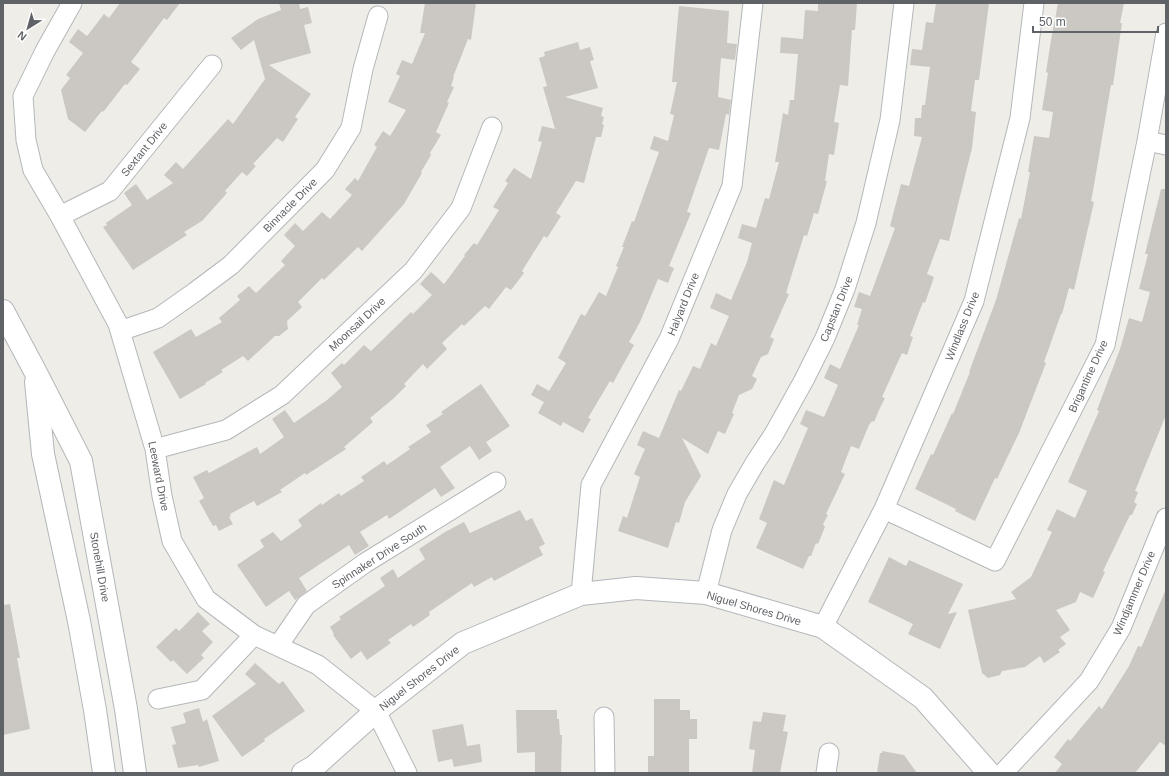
<svg xmlns="http://www.w3.org/2000/svg" width="1169" height="776" font-family="Arial,sans-serif">
<style>
.building{fill:#cbc8c4}
.lines{fill:none;stroke-linecap:round;stroke-linejoin:round}
.street-casing{stroke:#b4b7ba;stroke-width:21}
.secondary-casing{stroke:#b3b6ba;stroke-width:24}
.street{stroke:#fff;stroke-width:19}
.secondary{stroke:#fff;stroke-width:22}
.labels{text-anchor:middle;dominant-baseline:central;stroke-width:3;stroke-linejoin:round;paint-order:stroke}
.street-label{font-size:11px;fill:#5f6266;stroke:#fff}
</style>
<rect width="100%" height="100%" fill="#efede7"/>
<path class="building" d="M120 3H180L167 20 164 18 131 62 140 69 127 85 125 84 104 111 101 112 85 132 68 119 61 90 70 78 66 75 83 53 69 42 78 29 87 36 104 14 109 18Z
M279 3H299L300 9 308 7 312 23 304 25 311 53 269 65 311 94 295 117 298 119 283 142 277 138 253 164 256 166 247 176 242 172 225 191 227 193 202 221 184 232 187 235 133 270 103 227 107 225 106 223 132 205 124 193 136 184 147 200 173 183 164 175 176 162 183 169 228 119 233 124 265 79 254 40 241 50 231 38 258 19 281 10Z
M425 3H476L471 40 468 39 453 77H454L451 86 454 87 447 102 449 103 436 132 441 135 430 153 431 155 421 172 422 173 404 204 362 251 358 247 324 280 322 278 298 302 302 307 287 321 288 329 279 336H275L248 361 243 356 221 370 223 372 205 383 206 384 180 399 153 352 191 329 196 337 222 322 219 318 240 300 237 296 249 286 256 293 285 265 281 261 295 246 284 235 295 223 303 231 322 212 330 219 352 195 345 189 355 178 358 181 377 147 374 145 383 131 390 136 406 110 388 102 400 76 396 74 402 60 412 64 425 33H420Z
M818 3H857L855 30H852L848 86 840 85 834 122 839 123 834 155 829 154 825 181H827L818 214 814 213 807 236 804 235 786 293 789 294 770 337 774 339 768 354 761 357 752 376 757 379 752 389 739 395 732 413 734 414 725 434 718 431 708 454 682 438 701 476 685 502 679 523 676 522 668 548 618 531 623 516 627 518 640 477 634 474 645 449 637 445 643 431 659 438 679 390 681 391 693 366 700 369 711 343 716 346 729 316 710 308 716 293 731 300 747 262 752 243 738 238 742 224 756 228 765 198 769 199 779 162H775L783 113 788 115 790 100H794L798 54 780 53 781 37 803 39 805 10 818 11Z
M936 3H989L979 80H975L971 111 976 112 972 148 949 241 940 239 927 274 934 277 925 303 923 302 910 336 913 337 907 355 902 353 882 397 885 398 880 408 874 422 872 421 869 425 859 449 851 446 841 472 845 474 826 514 828 515 823 524 825 527 818 544 816 543 811 556H809L803 569 756 548 767 523 759 519 774 480 784 485 794 461 808 428 800 424 806 410 824 417 838 385 824 378 830 364 840 369 859 325H857L862 309 854 307 859 292 870 296 895 228 890 226 901 184 909 186 922 137 914 136 915 118H921L922 105H925L930 67 910 65 912 49 922 50 926 22 933 23Z
M1058 3H1124L1120 23H1122L1113 85H1111L1093 191 1091 201 1094 202 1074 290 1069 288 1062 314H1061L1044 362 1046 363 1019 433 997 479 995 478 975 521 955 511 956 509 915 489 931 454 933 455 952 413 953 414 970 372H969L996 300 1019 218 1021 219 1030 172H1028L1034 136 1049 138 1053 112 1042 110 1048 73 1046 72 1051 40Z
M679 6 729 11 727 43 737 44 735 60 721 58 718 97 731 100 729 115 726 114 719 150 709 148 687 212 691 213 669 266 674 268 668 283 658 279 640 322 629 342 634 345 613 383 610 381 588 418 591 419 583 433 563 422 561 426 538 413 544 402 531 395 537 384 549 391 566 363 558 358 581 314 585 316 599 292 606 296 618 267 616 266 624 247H622L632 221 634 222 659 152 650 149 654 136 668 141 674 115 670 114 677 82H672Z
M578 42 580 50 590 47 594 60 590 61 598 88 565 97 603 108 601 116 604 117 602 124 604 125 601 137H596L584 183 576 181 556 213 561 216 547 238 544 236 522 271 524 273 511 290 506 287 489 309 485 306 464 326 462 324 442 343 447 349 427 369 423 364 404 384 406 386 394 398 370 418 373 422 344 447 346 449 306 475 305 473 280 490 282 492 257 506 254 501 230 514 231 516 229 517 233 524 219 531 216 525 213 526 199 501 204 498 193 477 207 470 209 473 257 447 260 454 284 437 272 419 285 410 294 423 327 400 342 387 331 373 342 363 344 365 364 345 371 351 411 312 413 314 432 295 420 284 431 272 444 284 465 256 464 255 474 243 477 245 499 210 493 207 508 183 505 181 514 168 531 179 542 142 538 141 542 126 555 129 543 87 547 86 539 58 545 56 544 52Z
M1161 189H1166V415L1135 491 1138 492 1134 502 1137 504 1132 515H1130L1103 571 1105 572 1093 598 1080 592 1076 602 1056 610 1070 630 1060 637 1066 644 1058 650 1060 652 1044 663 1040 656 1025 667 1002 671 1000 675 988 678 982 673 968 610 1016 599 1011 592 1031 577 1052 532 1047 530 1057 509 1075 518 1087 491 1068 482 1099 411 1097 410 1120 349 1129 318 1142 322 1150 292 1139 289 1148 254H1145Z
M481 384 510 426 486 442 492 451 479 460 470 446 440 467 455 488 441 497 435 488 389 519 387 515 360 532 369 546 355 555 349 545 299 578 307 591 298 598 295 600 289 591 266 607 237 565 264 547 260 540 273 532 281 541 302 526 298 520 321 503 322 505 339 493 341 496 364 481 361 477 384 461 387 465 410 449 408 447 431 432 426 425 443 414 441 412Z
M520 510 526 521 532 518 545 544 539 547 543 555 494 581 492 577 474 587 472 583 429 612 430 615 413 627 411 624 388 640 391 643 367 660 361 651 351 659 333 635 334 634 330 627 341 619 339 617 385 586 380 578 393 569 398 578 425 559 419 549 445 532 464 522 470 533Z
M889 557 906 566 909 560 963 584 948 614 957 612 940 649 908 634 913 624 868 602Z
M1166 589V746L1160 742 1135 773H1055L1062 764 1054 757 1068 739 1070 741 1099 706 1102 709 1129 666 1138 646 1141 647 1142 646Z
M10 604 20 658H17L30 729 3 735V605Z
M198 612 210 624 202 631 213 642 201 655 204 658 187 674 173 660 171 662 156 647 176 628 179 631Z
M255 663 279 684 283 681 305 711 264 739 265 741 242 757 212 716 256 684 245 674Z
M654 699H680V710H690V719H697V739H689V773H648V756H654Z
M199 708 203 722 207 719 219 761 199 767 198 765 178 768 172 745 176 744 171 727 186 723 183 713Z
M516 710H557V719H559L560 735H562L561 773H535V752L517 753Z
M763 712 786 715 783 731 788 732 780 773H752L755 750 749 749 753 721 761 722Z
M463 724 467 746 480 744 482 762 454 767 452 759 438 762 432 730Z
M882 751 904 755 917 773H877L880 753H882Z"/>
<g class="lines">
<g class="street-casing">
<path id="street" d="M72 3 45 51 23 96 26 140 33 170 60 216 118 324 155 449 162 496 172 541 206 599 254 635 318 665 376 711 407 773
M1147 141 1166 145
M60 216 110 191 212 65
M120 331 158 318 195 292 231 265 325 170 351 128 363 69 378 16
M155 449 226 430 282 395 413 271 461 208 492 127
M884 509 995 561 1105 345 1147 141 1166 33
M706 593 722 530 737 494 755 463 774 434 804 380 825 338 845 289 866 223 890 120 904 3
M581 594 591 485 669 339 732 186 753 3
M823 627 884 509 974 301 1020 118 1034 3
M278 646 306 605 365 563 496 482
M158 699 202 690 254 635
M604 717 605 773
M826 773 829 753
M1003 773 1089 681 1121 628 1166 518"/>
</g>
<g class="secondary-casing">
<path id="secondary" d="M3 311 35 371 81 461 126 709 135 773
M36 382 43 454 79 621 95 710 104 773
M303 773 315 766 376 711 463 643 581 594 636 588 706 593 823 627 923 698 989 773"/>
</g>
<use href="#street" class="street"/>
<use href="#secondary" class="secondary"/>
</g>
<g class="labels">
<g class="street-label">
<text transform="translate(144 149) rotate(-51)">Sextant Drive</text>
<text transform="translate(290 205) rotate(-45)">Binnacle Drive</text>
<text transform="translate(683 304) rotate(-68)">Halyard Drive</text>
<text transform="translate(836 309) rotate(-68)">Capstan Drive</text>
<text transform="translate(357 324) rotate(-43)">Moonsail Drive</text>
<text transform="translate(962 326) rotate(-68)">Windlass Drive</text>
<text transform="translate(1088 376) rotate(-65)">Brigantine Drive</text>
<text transform="translate(159 476) rotate(79)">Leeward Drive</text>
<text transform="translate(379 556) rotate(-33)">Spinnaker Drive South</text>
<text transform="translate(100 567) rotate(80)">Stonehill Drive</text>
<text transform="translate(1134 593) rotate(-67)">Windjammer Drive</text>
<text transform="translate(754 608) rotate(16)">Niguel Shores Drive</text>
<text transform="translate(419 678) rotate(-38)">Niguel Shores Drive</text>
</g>
</g>
<rect width="1169" height="776" fill="none" stroke="#5f6266" stroke-width="8"/>
<g transform="translate(28 28) rotate(217)" stroke="#ffffff" stroke-width="3" paint-order="stroke">
<path d="M0-3L7 15L0 10L-7 15Z" fill="#5f6266"/>
<text y="-6" font-size="11" font-weight="bold" text-anchor="middle" fill="#5f6266">N</text>
</g>
<path d="M1033 26v6h125v-6" fill="none" stroke="#5f6266" stroke-width="2"/>
<text x="1039" y="26" font-size="12" fill="#5f6266" stroke="#ffffff" stroke-width="3" paint-order="stroke">50 m</text>
</svg>
